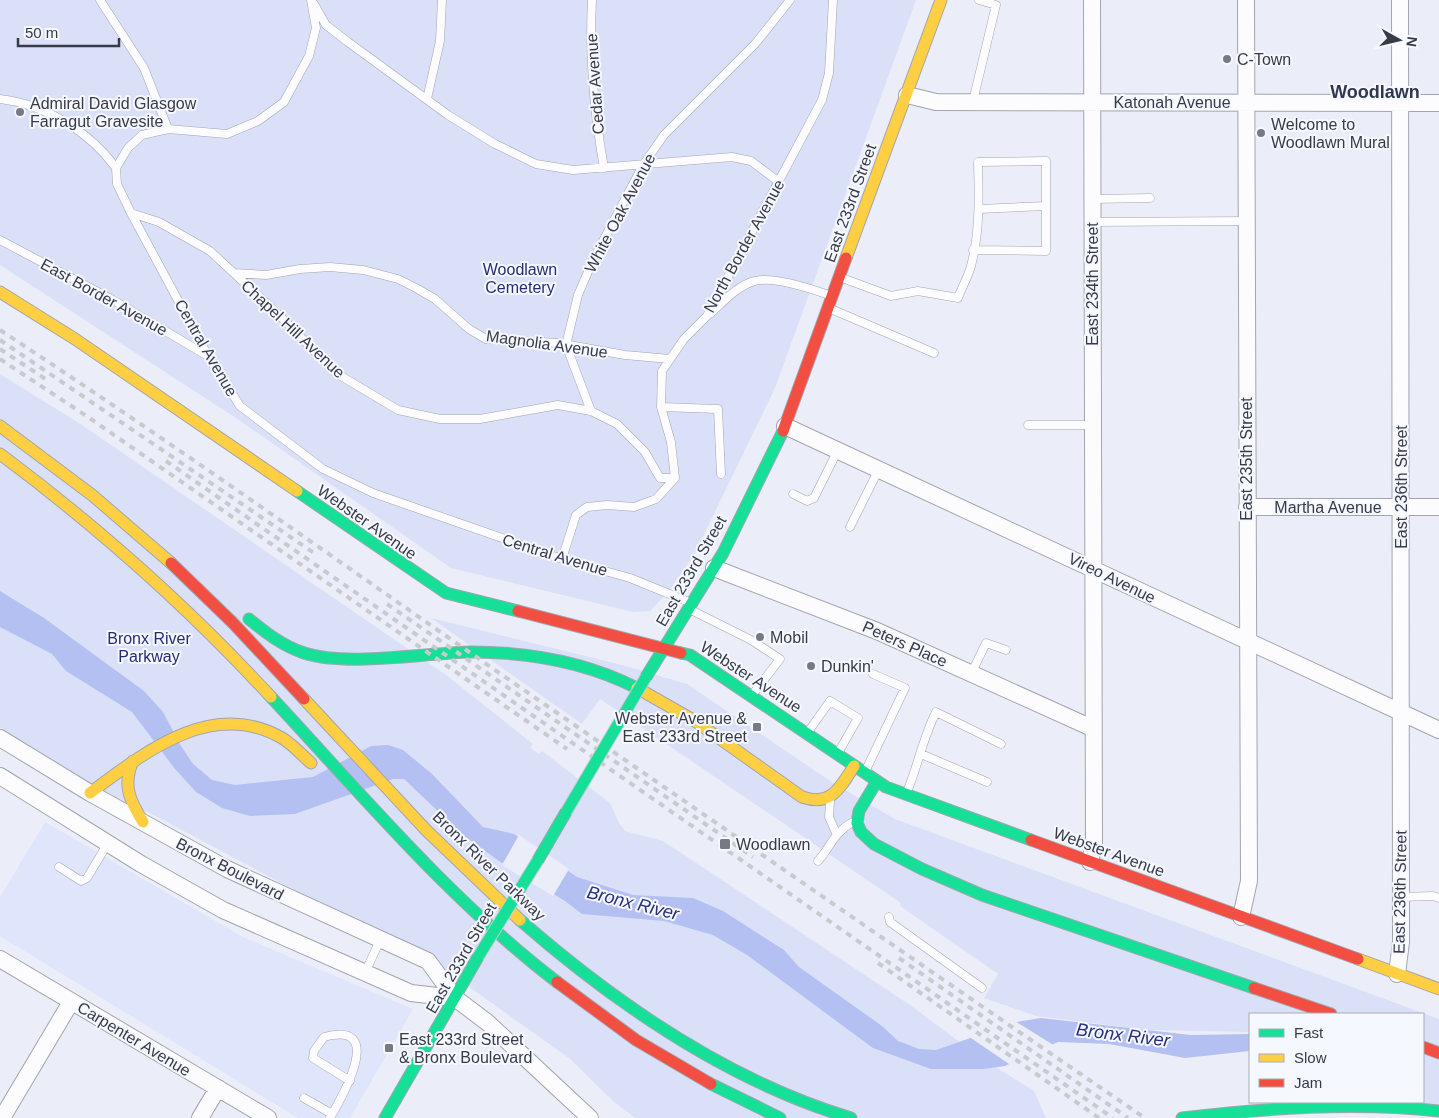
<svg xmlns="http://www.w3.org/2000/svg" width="1439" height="1118" font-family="Arial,sans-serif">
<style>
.built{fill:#dfe5fb}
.green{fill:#d9e0f8}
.water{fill:#b4c0f1}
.pier{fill:#ebeef8}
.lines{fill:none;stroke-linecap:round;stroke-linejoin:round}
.lane-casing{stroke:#a2a5af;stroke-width:9}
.street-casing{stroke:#a2a5af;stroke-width:18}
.fast-casing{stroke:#a2a5af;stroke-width:13}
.slow-casing{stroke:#a2a5af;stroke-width:13}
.jam-casing{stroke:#a2a5af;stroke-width:13}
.lane{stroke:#fcfcfe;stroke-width:8}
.street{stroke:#fcfcfe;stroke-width:16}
.fast{stroke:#16e098;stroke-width:11}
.slow{stroke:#ffcf43;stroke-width:11}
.jam{stroke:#f24e42;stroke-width:11}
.rail{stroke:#c9cace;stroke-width:4;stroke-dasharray:6 6;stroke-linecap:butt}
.fast-bridge-casing{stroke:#c8cad1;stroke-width:13;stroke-linecap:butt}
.fast-bridge{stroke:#16e098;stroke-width:11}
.poi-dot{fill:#767a86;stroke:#f6f8ff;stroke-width:2}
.labels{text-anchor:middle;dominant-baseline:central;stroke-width:4;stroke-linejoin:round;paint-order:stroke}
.poi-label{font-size:16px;fill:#373b48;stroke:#f6f8ff;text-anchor:start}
.street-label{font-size:16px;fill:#373b48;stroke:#f6f8ff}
.park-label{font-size:16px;fill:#252c77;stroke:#f6f8ff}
.neighbourhood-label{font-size:18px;font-weight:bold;fill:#313751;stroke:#f6f8ff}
.water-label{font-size:18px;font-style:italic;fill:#282f7a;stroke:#f6f8ff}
</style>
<rect width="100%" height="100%" fill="#ebeef8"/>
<path class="built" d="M45 822 243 937 413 1009 350 1118H298L0 936V897Z"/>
<path class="green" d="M0 0H916L775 388 694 555 668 592 650 611 633 612 451 568 236 418 0 265Z
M0 374 82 425 446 675 533 744 530 748 539 754 542 751 610 803 619 823 625 831 663 841 910 1005 981 1058 1034 1091 1046 1118H635L613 1101 569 1058 448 972 150 813 117 800 0 728Z
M431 618 622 665 687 684 833 783 895 819 1439 1019V1118L1423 1102V1014H1250V1032L1148 1030 1036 1016 984 998 998 974 900 906 901 903 600 699 582 724Z"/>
<path class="water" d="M0 591 44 618 144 691 163 712 181 746 193 764 212 780 235 785 313 777 371 746 388 745 403 750 432 774 483 827 514 834 577 877 633 895 693 898 723 911 784 950 799 967 882 1026 898 1041 919 1049 936 1050 1016 1022 1041 1018 1191 1035 1250 1034V1051L1185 1058 1109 1044 1058 1042 1005 1066 984 1069H931L873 1048 747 955 713 935 664 921 582 914 565 901 499 861 463 835 404 779H393L295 814 250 816 222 808 196 792 175 769 132 712 66 671 52 654 0 627Z"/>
<path class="pier" d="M519 835 569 869 553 896 502 865Z
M1013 1020 1055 1046 1012 1066 968 1036Z"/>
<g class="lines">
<g class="lane-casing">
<path id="lane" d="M100 0 144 68 168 129
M311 0 316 28 309 56 284 102 258 121 227 134 168 129 142 135 128 148 116 168 117 184 131 213 208 356 240 406 323 469 373 493 562 559 630 578 689 602
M592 0C589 57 594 112 604 168
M314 4 326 25 348 42 448 115 495 144 536 164 573 170 732 157 751 161 779 182
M0 99C45 104 90 132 116 168
M427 99 440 41 442 0
M973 101 996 5 979 0
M1092 199 1150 198
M980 209 1046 206
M131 213 159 222 210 251 278 314 336 373 398 410 440 419H480L558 405 591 411 617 424 645 452 660 478H675
M1092 222 1246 221
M0 240 113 300 206 355
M234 273 266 275 300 269 330 267 363 270 398 279 416 288 435 299 469 329 486 339 558 343 625 355 670 359
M842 278 891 296 918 291 958 298C962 287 968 277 971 266 980 232 979 197 978 162L1046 161V251L973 250
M831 309 934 353
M711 313C723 302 738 285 755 281 773 276 812 289 829 295
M661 407 718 409 721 474
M591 411 566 345 578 295 593 260 643 165 664 135 755 44 790 0
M1028 425H1092
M793 494 807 501 814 498 838 450
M850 527 879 469
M562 559 576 515 587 507 607 505 634 507 656 499 675 478 671 442 661 407 662 371 684 339 707 316 822 100 829 73 833 0
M691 610 751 640 780 659 753 694
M971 674 986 643 1006 650
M808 732 830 701 858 718 838 753
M921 754 987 782
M865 772 905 688 873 674
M907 792C918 765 923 738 936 712L1001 744
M830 802 829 817 836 833
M818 861C832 845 833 834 851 823
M59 867 81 881 87 878 108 843
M1400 897 1433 896 1439 898
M889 917 890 922 982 988
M365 973 380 940
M304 1098 332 1114
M330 1118C342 1097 387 1020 324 1037L314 1051 313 1058 350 1081"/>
</g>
<g class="street-casing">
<path id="street" d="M907 95 936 102 1439 103
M785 426 1439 730
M1247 507H1439
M714 568 877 631 1092 728
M0 738 90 793 227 869 428 961 455 998 488 1023 590 1118
M0 776 141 864 223 910 411 993 455 998
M1090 862 1094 843 1092 0
M1241 917 1249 881 1246 0
M0 959 268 1118
M1397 974 1401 942 1400 0
M2 1118 71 1002
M200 1118 218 1088"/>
</g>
<g class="fast-casing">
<path id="fast" d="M297 491 446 593 518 611
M249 619C266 633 283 646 304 653 348 667 423 653 471 652 528 652 586 662 637 688
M681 653 690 655 886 787 1031 840
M646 677 723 553 783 431
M271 697C363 796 450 900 557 982
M877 781 859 811 857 823 861 832 874 844 922 869 982 895 1254 988
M538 860 566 812
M520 920C616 1004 728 1081 851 1118
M711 1084 780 1118
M385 1118 478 957
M1182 1118C1268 1108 1353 1102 1439 1111"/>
</g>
<g class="slow-casing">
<path id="slow" d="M846 258 941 0
M0 292 75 339 297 491
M0 426 92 495 171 563
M0 454C98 527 188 607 271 697
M637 688 695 721 802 797C831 807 840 788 854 766
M304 699 426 830 520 920
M133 761C122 785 130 801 143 822
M90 793C145 752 212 698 282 738 292 744 302 755 311 763
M1358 959 1439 989"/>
</g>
<g class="jam-casing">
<path id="jam" d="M783 431 846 258
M171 563 233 623 304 699
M518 611 681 653
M1031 840 1358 959
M557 982 636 1040 711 1084
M1254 988 1331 1014
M1423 1047 1439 1053"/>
</g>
<use href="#lane" class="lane"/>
<use href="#street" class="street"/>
<use href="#fast" class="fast"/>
<use href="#slow" class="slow"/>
<use href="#jam" class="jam"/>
<path class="rail" d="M0 330C168 440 331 556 495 670 712 820 928 970 1145 1118
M0 340 317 555
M0 349 50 382
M0 359 88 417 567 749
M166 461 1113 1118
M387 604 753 857
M899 958 1128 1118
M878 963 1099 1118"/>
<g class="fast-bridge-casing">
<path id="fast-bridge" d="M566 812 646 677
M478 957 538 860"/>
</g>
<use href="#fast-bridge" class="fast-bridge"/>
</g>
<g class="poi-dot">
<circle cx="1227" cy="59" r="5"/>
<circle cx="20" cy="112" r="5"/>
<circle cx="1261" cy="133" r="5"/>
<circle cx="760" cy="637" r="5"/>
<circle cx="811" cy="666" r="5"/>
<rect x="752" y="722" width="10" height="10" rx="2.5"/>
<rect x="719" y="838" width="12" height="12" rx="2.5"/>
<rect x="384" y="1043" width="10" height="10" rx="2.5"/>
</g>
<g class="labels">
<g class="poi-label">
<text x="1237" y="59">C-Town</text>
<text x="30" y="103">Admiral David Glasgow<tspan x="30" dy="18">Farragut Gravesite</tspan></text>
<text x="1271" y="124">Welcome to<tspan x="1271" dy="18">Woodlawn Mural</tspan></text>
<text x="770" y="637">Mobil</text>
<text x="821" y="666">Dunkin'</text>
<text x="747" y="718" text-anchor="end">Webster Avenue &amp;<tspan x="747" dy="18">East 233rd Street</tspan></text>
<text x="736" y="844">Woodlawn</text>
<text x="399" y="1039">East 233rd Street<tspan x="399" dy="18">&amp; Bronx Boulevard</tspan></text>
</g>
<g class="street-label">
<text transform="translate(595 84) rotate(-94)">Cedar Avenue</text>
<text x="1172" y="102">Katonah Avenue</text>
<text transform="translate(850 203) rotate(-70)">East 233rd Street</text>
<text transform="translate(620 213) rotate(-62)">White Oak Avenue</text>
<text transform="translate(744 246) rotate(-61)">North Border Avenue</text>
<text transform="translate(1092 284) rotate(-90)">East 234th Street</text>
<text transform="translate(104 297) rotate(29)">East Border Avenue</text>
<text transform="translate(293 329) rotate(43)">Chapel Hill Avenue</text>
<text transform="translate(547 344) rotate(8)">Magnolia Avenue</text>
<text transform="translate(206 348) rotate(60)">Central Avenue</text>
<text transform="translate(1246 459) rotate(-90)">East 235th Street</text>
<text transform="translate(1401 487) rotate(-90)">East 236th Street</text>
<text x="1328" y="507">Martha Avenue</text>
<text transform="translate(367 522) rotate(35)">Webster Avenue</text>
<text transform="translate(555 555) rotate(17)">Central Avenue</text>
<text transform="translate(691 571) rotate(-60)">East 233rd Street</text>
<text transform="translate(1112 578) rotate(26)">Vireo Avenue</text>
<text transform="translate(905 644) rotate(24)">Peters Place</text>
<text transform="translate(751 677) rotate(33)">Webster Avenue</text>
<text transform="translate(1109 852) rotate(20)">Webster Avenue</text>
<text transform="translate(489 866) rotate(44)">Bronx River Parkway</text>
<text transform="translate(230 869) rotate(27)">Bronx Boulevard</text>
<text transform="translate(1400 892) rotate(-89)">East 236th Street</text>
<text transform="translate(461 958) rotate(-60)">East 233rd Street</text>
<text transform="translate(134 1039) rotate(31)">Carpenter Avenue</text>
</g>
<g class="park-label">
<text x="520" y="269">Woodlawn<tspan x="520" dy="18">Cemetery</tspan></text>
<text x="149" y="638">Bronx River<tspan x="149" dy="18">Parkway</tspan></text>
</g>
<g class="neighbourhood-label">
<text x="1375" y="92">Woodlawn</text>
</g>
<g class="water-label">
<text transform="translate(633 903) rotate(14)">Bronx River</text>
<text transform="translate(1123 1035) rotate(7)">Bronx River</text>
</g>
</g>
<rect x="1249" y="1013" width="175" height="90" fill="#f6f8ff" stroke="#aaacb6"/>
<rect x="1259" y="1029" width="25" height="8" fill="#16e098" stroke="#aaacb6"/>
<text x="1294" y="1038" font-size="15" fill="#373b48">Fast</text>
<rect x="1259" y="1054" width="25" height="8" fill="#ffcf43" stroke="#aaacb6"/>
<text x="1294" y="1063" font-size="15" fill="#373b48">Slow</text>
<rect x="1259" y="1079" width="25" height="8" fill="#f24e42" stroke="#aaacb6"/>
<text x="1294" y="1088" font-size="15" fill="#373b48">Jam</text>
<g transform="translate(1399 40) rotate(98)" stroke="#f6f8ff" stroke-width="4" paint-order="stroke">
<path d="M0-4L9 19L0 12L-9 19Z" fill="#373b48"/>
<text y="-8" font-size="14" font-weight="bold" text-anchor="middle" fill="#373b48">N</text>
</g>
<path d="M18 38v8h101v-8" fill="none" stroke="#373b48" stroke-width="2.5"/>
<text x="25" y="38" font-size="15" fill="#373b48" stroke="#f6f8ff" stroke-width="4" paint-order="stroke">50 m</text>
</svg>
